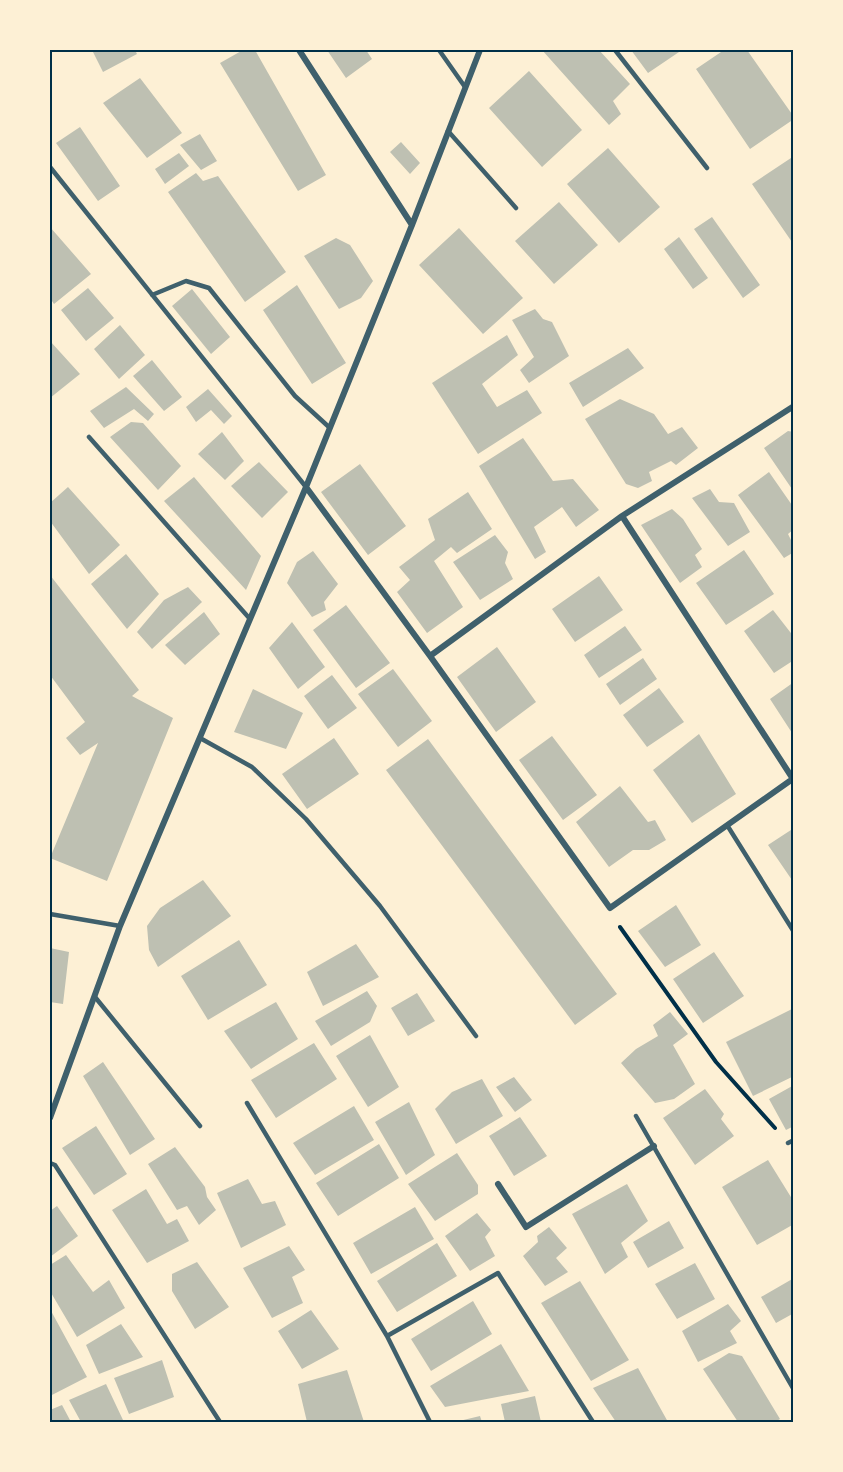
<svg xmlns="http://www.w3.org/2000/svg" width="843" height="1472" font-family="'Asap Condensed',sans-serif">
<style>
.building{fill:#bec0b2}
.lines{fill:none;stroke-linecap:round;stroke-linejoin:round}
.path{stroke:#003049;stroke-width:4}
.service{stroke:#3f606c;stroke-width:4.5}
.minor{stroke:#3f606c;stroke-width:6}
.neatline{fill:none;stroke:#003049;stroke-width:2}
</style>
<rect width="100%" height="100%" fill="#fdf0d5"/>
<path class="building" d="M92 50H135L137 54 103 72Z
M243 50H255L326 175 298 191 220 63Z
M327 50H366L372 59 346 78Z
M542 50H599L630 84 613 101 621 114 609 125Z
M631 50H682L648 73Z
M724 50H747L794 117V119L750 149 696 69Z
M529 71 582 130 542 167 489 108Z
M140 78 182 133 147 158 103 103Z
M80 127 120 186 98 201 56 143Z
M200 134 217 161 201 170 180 145Z
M401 142 420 163 410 174 390 152Z
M608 148 660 207 619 243 567 184Z
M179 153 189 166 165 184 155 169Z
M794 156V245L752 184Z
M196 173 203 181 218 176 286 272 245 302 168 192Z
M559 202 598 245 554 284 515 241Z
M712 217 760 285 743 298 694 229Z
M50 227 91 274 54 304 50 298Z
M459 228 523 298 483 334 419 265Z
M679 237 708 278 693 289 664 249Z
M336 238 350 245 373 281 361 298 339 309 304 256Z
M297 285 346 363 312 384 263 310Z
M88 288 114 318 86 341 61 310Z
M192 289 230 337 211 354 172 306Z
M535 309 543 319 552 322 569 356 529 383 520 370 534 357 512 320Z
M120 325 145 355 119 379 94 349Z
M507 335 518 355 482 384 497 407 527 390 542 413 478 454 432 383Z
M50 341 80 374 50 398Z
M628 348 644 368 583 407 569 383Z
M152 360 182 397 164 411 133 376Z
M126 387 154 414 148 421 134 409 104 428 90 411Z
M208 389 232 416 224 424 211 410 196 422 186 407Z
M620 399 654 414 668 434 682 427 698 448 676 465 671 461 649 472 652 481 638 488 626 484 585 419Z
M131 422 143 423 181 466 158 490 110 437Z
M788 431 794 432V492L764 448Z
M222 432 244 461 225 480 198 454Z
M523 438 553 481 573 479 599 510 576 527 562 507 534 527 546 552 535 559 479 466Z
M259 462 288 492 262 518 231 486Z
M360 464 406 526 368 555 321 492Z
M769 472 794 508V529L788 534 794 546V552L784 558 738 495Z
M194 477 261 556 246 590 164 501Z
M68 487 120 545 89 574 50 521V503Z
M710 489 719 502 734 503 750 532 728 546 692 498Z
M468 492 492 529 457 553 451 547 434 561 463 607 427 633 397 592 410 580 399 567 435 540 428 519Z
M672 509 683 519 702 549 695 555 702 567 680 583 641 525Z
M495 535 508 552 505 563 513 579 480 600 453 562Z
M744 550 774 594 726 625 696 583Z
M313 551 338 584 324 602 326 610 312 617 287 583 297 562Z
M126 554 159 594 127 629 91 584Z
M50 575 139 690 132 696 173 718 107 881 50 858 98 743 80 755 66 738 85 722 50 675Z
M599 576 623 610 575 642 552 609Z
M188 587 202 602 152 649 137 632 164 600Z
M346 605 390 663 356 688 313 630Z
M773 610 794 637V660L774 673 744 631Z
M204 612 220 634 185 665 165 645Z
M292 622 325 667 298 689 269 648Z
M625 626 642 650 599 678 584 655Z
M497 647 536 702 496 732 457 677Z
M643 658 657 679 620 705 606 684Z
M393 669 432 721 398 747 358 694Z
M332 675 357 708 328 729 304 696Z
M794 682V736L770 699Z
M659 688 684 722 647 747 623 715Z
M253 689 303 713 286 749 234 732Z
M699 734 736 794 692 823 653 770Z
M552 736 597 795 563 820 519 760Z
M334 738 359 774 307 809 282 774Z
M428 739 617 994 575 1025 386 770Z
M620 786 648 822 655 820 666 840 649 850H633L609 867 576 822Z
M794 828V883L768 845Z
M203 880 231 916 158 967 149 950 147 926 160 908Z
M676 905 701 945 665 967 638 931Z
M239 940 267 985 208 1020 181 976Z
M356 944 379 977 323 1006 307 972Z
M50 948 69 952 63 1004 50 1002Z
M714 952 744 996 703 1023 673 979Z
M367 991 377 1006 370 1022 331 1046 315 1021Z
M417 993 435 1021 408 1036 391 1008Z
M276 1002 298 1039 251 1069 224 1031Z
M794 1008V1076L753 1096 726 1042Z
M670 1012 688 1034 673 1045 695 1084 674 1099 655 1103 621 1063 636 1049 658 1036 653 1025Z
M370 1035 399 1087 368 1107 336 1056Z
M314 1043 337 1079 276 1118 251 1080Z
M103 1062 155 1139 130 1155 83 1076Z
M514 1077 532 1100 515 1112 496 1087Z
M482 1079 503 1116 456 1144 435 1109 452 1092Z
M794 1085V1126L786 1130 769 1099Z
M705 1089 724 1114 721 1119 734 1136 695 1165 663 1118Z
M409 1102 435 1155 406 1175 375 1122Z
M354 1106 374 1140 315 1175 293 1143Z
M520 1117 547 1156 514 1176 489 1136Z
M96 1126 127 1174 94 1195 62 1148Z
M379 1144 399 1178 338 1216 316 1183Z
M175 1147 205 1187 207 1197 216 1210 199 1225 187 1206 177 1210 148 1164Z
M457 1153 478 1185V1194L435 1221 408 1184Z
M768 1160 794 1202V1224L757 1245 722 1187Z
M248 1179 262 1204 275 1201 286 1225 241 1248 217 1193Z
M627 1184 648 1221 621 1243 628 1257 605 1274 572 1214Z
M146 1189 167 1224 177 1219 189 1241 147 1263 112 1210Z
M57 1206 78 1236 50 1257V1211Z
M415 1207 434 1239 371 1274 353 1243Z
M477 1213 491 1230 485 1237 495 1256 470 1271 445 1236Z
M669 1221 684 1248 648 1268 633 1242Z
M549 1227 567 1248 556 1258 568 1272 545 1286 523 1256 538 1242 537 1236Z
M437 1243 457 1276 397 1312 377 1281Z
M289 1246 305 1270 292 1277 303 1303 272 1318 243 1268Z
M66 1255 93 1292 109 1280 125 1308 77 1337 50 1291V1265Z
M197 1262 229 1307 195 1329 172 1291V1274Z
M695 1263 715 1299 677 1319 655 1284Z
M794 1278V1313L776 1323 761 1297Z
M580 1281 629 1360 591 1381 541 1303Z
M473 1301 492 1334 431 1371 411 1339Z
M728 1304 741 1321 730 1331 737 1343 698 1362 682 1331Z
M50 1309 87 1377 50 1396Z
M311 1310 339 1349 302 1369 278 1331Z
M121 1324 143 1357 99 1374 86 1345Z
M501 1344 529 1391 445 1407 430 1386Z
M729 1353 742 1356 780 1419 775 1422H738L703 1369Z
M162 1360 174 1397 129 1414 114 1378Z
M638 1368 668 1422H616L593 1388Z
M347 1370 364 1422H307L298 1384Z
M106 1384 123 1420 117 1422H81L69 1400Z
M535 1396 541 1422H505L501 1404Z
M62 1405 71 1422H50V1410Z
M480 1416 482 1422H455Z"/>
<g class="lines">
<path class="path" d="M620 927 716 1062 775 1128"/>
<path class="service" d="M439 50 465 87
M615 50 707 168
M448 131 516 208
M50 167 306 487
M152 295 186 281 209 288 295 396 330 428
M89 437 250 619
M200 738 252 767 306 819 380 906 476 1036
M727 825 794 932
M50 914 120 926
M95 997 200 1126
M247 1103 387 1336 430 1422
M636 1116 794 1390
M788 1143 794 1140
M50 1163 55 1165 220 1422
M387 1336 498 1273 593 1422"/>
<path class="minor" d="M299 50 412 225
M306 487 430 656 610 908 794 778
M622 516 793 779
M430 656 622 516 794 406
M50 1118 120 926 306 487 412 225 480 50
M498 1184 526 1227 654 1146"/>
</g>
<rect width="843" height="1472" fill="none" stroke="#fdf0d5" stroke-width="102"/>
<rect x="51" y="51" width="741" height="1370" class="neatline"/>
</svg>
